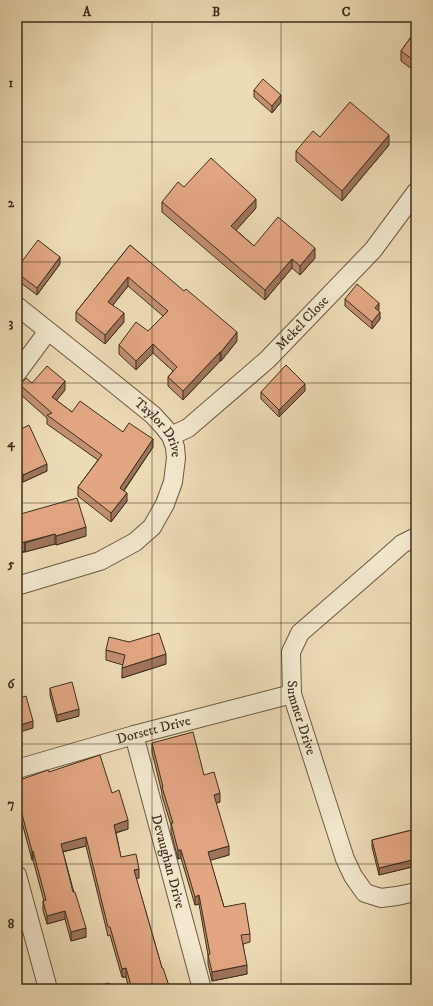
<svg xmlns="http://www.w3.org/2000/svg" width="433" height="1006" font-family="'IM FELL DW Pica',serif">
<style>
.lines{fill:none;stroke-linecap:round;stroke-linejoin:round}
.minor-casing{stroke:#6a5a43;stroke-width:20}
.minor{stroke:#f3e8cf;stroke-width:18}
.wall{fill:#c28f71;stroke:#3e2f1d}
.shaded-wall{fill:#9e745c;stroke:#3e2f1d}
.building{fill:#e2a683;stroke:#3e2f1d}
.grid{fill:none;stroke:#3e2f1d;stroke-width:1;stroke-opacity:0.55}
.labels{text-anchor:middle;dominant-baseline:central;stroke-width:4;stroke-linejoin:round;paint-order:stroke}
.street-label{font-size:14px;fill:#3e2f1d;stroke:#f3e8cf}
.neatline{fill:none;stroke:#3e2f1d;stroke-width:1.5}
.grid-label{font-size:13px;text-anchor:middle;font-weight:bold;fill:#3e2f1d}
</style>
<rect width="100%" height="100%" fill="#eddbb5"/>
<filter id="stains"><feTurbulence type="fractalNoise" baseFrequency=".005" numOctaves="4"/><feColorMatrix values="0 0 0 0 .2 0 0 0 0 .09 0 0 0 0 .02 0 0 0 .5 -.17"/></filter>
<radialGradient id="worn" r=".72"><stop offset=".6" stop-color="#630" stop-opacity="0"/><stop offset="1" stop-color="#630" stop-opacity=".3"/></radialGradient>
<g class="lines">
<g class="minor-casing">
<g id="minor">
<path id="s1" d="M17 306 101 373 153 415 164 427 171 436 175 447 176 458 173 482 165 504 152 527 135 542 100 561 17 586"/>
<path d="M17 373 48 331"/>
<path id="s2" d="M171 436 188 428 267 360 373 250 416 192"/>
<path id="s3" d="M416 537 402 544 376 567 300 633 291 652 292 694 345 859 353 876 365 893 381 898 397 896 416 892"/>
<path id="s4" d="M134 735 202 989"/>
<path id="s5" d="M17 769 134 735 292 694"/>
<path d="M17 875 48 989"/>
</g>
</g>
<use href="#minor" class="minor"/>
</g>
<path class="wall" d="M416 30V72L401 61V51Z
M254 90 281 102 272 113 254 97Z
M320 137 389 145 342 201 296 161V151Z
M184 187 256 208 236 230 254 246 315 258 300 275 292 268 265 300 162 212V202Z
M130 245 237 341 221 361H220L183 400 168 386V377L173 371 153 353 136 370 119 354V345L148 331 163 316 128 286 113 305 124 322 105 344 76 321V312Z
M60 264 37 295 17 280V273Z
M345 299 379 310 378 311 380 319 372 329 345 306Z
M32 383 65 390 56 400 72 412 123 432 153 447 124 491 127 501 111 522 78 496V487L98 460 47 424V418L20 394V385Z
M305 391 279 417 261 399V392Z
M17 431 47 471 23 482 17 469Z
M17 515 86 536 56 545 55 544 17 554Z
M106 650 166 664 122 678 123 665 106 660Z
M50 688 79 716 57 722 50 695Z
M152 743 204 775 220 802 216 803 229 855 210 860 224 907 250 934V942L243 944 247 974 212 981 208 964V955L199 904 195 905 181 858 178 859 171 832V825L162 796V793L152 752Z
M49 772 112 793 128 829 116 833 121 857 139 878H136L162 968 170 989H129L126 977H122L110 935 108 936 86 846 63 852 86 937 71 941 65 919 47 924 43 910V901H44L33 860H32L20 815 17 816V781Z
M416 829V866L379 875 372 847V840Z"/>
<path class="shaded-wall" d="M281 95V102L272 113V106Z
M389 135V145L342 201V191Z
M256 199V208L231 236V226Z
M315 248V258L300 275V266Z
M60 257V264L37 295V288Z
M292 259V268L265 300V290Z
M128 277V286L108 311V302Z
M379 303V310L375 315V308Z
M380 312V319L372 329V322Z
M124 313V322L105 344V335Z
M237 332V341L221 361V352Z
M153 344V353L136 370V361Z
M220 352V361L183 400V391Z
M65 381V390L52 406V397Z
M305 384V391L279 417V410Z
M153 439V447L120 496V488Z
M47 464V471L23 482V475Z
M127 493V501L111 522V513Z
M86 527V536L56 545V536Z
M55 534V544L25 552V543Z
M25 542V551L17 554V544Z
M166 654V664L122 678V668Z
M79 709V716L57 722V715Z
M33 721V728L17 733V726Z
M220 793V802L214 804V795Z
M20 807V815L17 816V808Z
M128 820V829L114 833V825Z
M86 837V846L61 852V844Z
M229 846V855L208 861V852Z
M178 850H181V858L178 859Z
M32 851H33V860H32Z
M416 859V866L379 875V868Z
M139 869V878L134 879V870Z
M199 895V904L195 905V897Z
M65 911V919L47 924V916Z
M86 928V937L71 941V932Z
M247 965V974L212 981V972Z
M126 968V977H122V969Z"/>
<path class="building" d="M416 30V62L401 51Z
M263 79 281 95 272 106 254 90Z
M350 102 389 135 342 191 296 151 313 131 320 137Z
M211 158 256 199 231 226 254 246 278 217 315 248 300 266 292 259 265 290 162 202 178 182 184 187Z
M38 240 60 257 37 288 17 273V268Z
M130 245 184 291 186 289 237 332 221 352H220L183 391 168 377 177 367 153 344 136 361 119 345 136 322 148 331 168 311 128 277 108 302 124 313 105 335 76 312Z
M357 284 379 303 375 308 380 312 372 322 345 299Z
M286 365 305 384 279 410 261 392Z
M47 366 65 381 52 397 72 412 80 401 123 432 129 423 153 439 120 488 127 493 111 513 78 487 102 455 47 415 52 413 20 385 26 378 32 383Z
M29 425 47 464 23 475 17 462V431Z
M77 498 86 527 56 536 55 534 17 544V515Z
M159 633 166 654 122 668 125 655 106 650 109 637 129 642Z
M72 682 79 709 57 715 50 688Z
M26 696 33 721 17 726V699Z
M193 732 204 775 214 772 220 793 214 795 229 846 208 852 224 907 245 903 250 934 241 935 247 965 212 972 208 955 210 954 199 895 195 897 181 850H178L171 823H173L162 787H163L152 743Z
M100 755 112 793 119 790 128 820 114 825 121 857 136 854 139 869 134 870 162 968H163L170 989H132L126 968 122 969 110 927H108L86 837 61 844 73 892H75L86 928 71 932 65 911 47 916 43 901 46 900 33 851H32L20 807 17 808V781L48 770 49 772Z
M416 829V859L379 868 372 840Z
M109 983 110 989H85Z"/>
<path class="grid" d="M152 17V989M281 17V989M17 142H416M17 262H416M17 383H416M17 503H416M17 623H416M17 744H416M17 864H416"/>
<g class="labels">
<g class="street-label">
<text stroke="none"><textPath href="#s2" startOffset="174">Mekel Close</textPath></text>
<text stroke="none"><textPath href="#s1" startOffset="188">Taylor Drive</textPath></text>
<text stroke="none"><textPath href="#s3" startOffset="239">Sumner Drive</textPath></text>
<text stroke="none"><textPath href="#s5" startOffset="142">Dorsett Drive</textPath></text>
<text stroke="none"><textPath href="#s4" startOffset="131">Devaughan Drive</textPath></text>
</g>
</g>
<rect width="433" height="1006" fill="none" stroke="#eddbb5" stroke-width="44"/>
<rect x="22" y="22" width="389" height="962" class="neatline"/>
<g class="grid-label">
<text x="87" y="16">A</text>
<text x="216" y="16">B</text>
<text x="346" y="16">C</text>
<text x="11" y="87">1</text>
<text x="11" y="207">2</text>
<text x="11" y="327">3</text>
<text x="11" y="447">4</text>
<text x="11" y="568">5</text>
<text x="11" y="688">6</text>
<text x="11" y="808">7</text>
<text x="11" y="928">8</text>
</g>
<rect width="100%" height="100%" filter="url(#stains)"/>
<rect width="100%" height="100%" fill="url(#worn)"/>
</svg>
